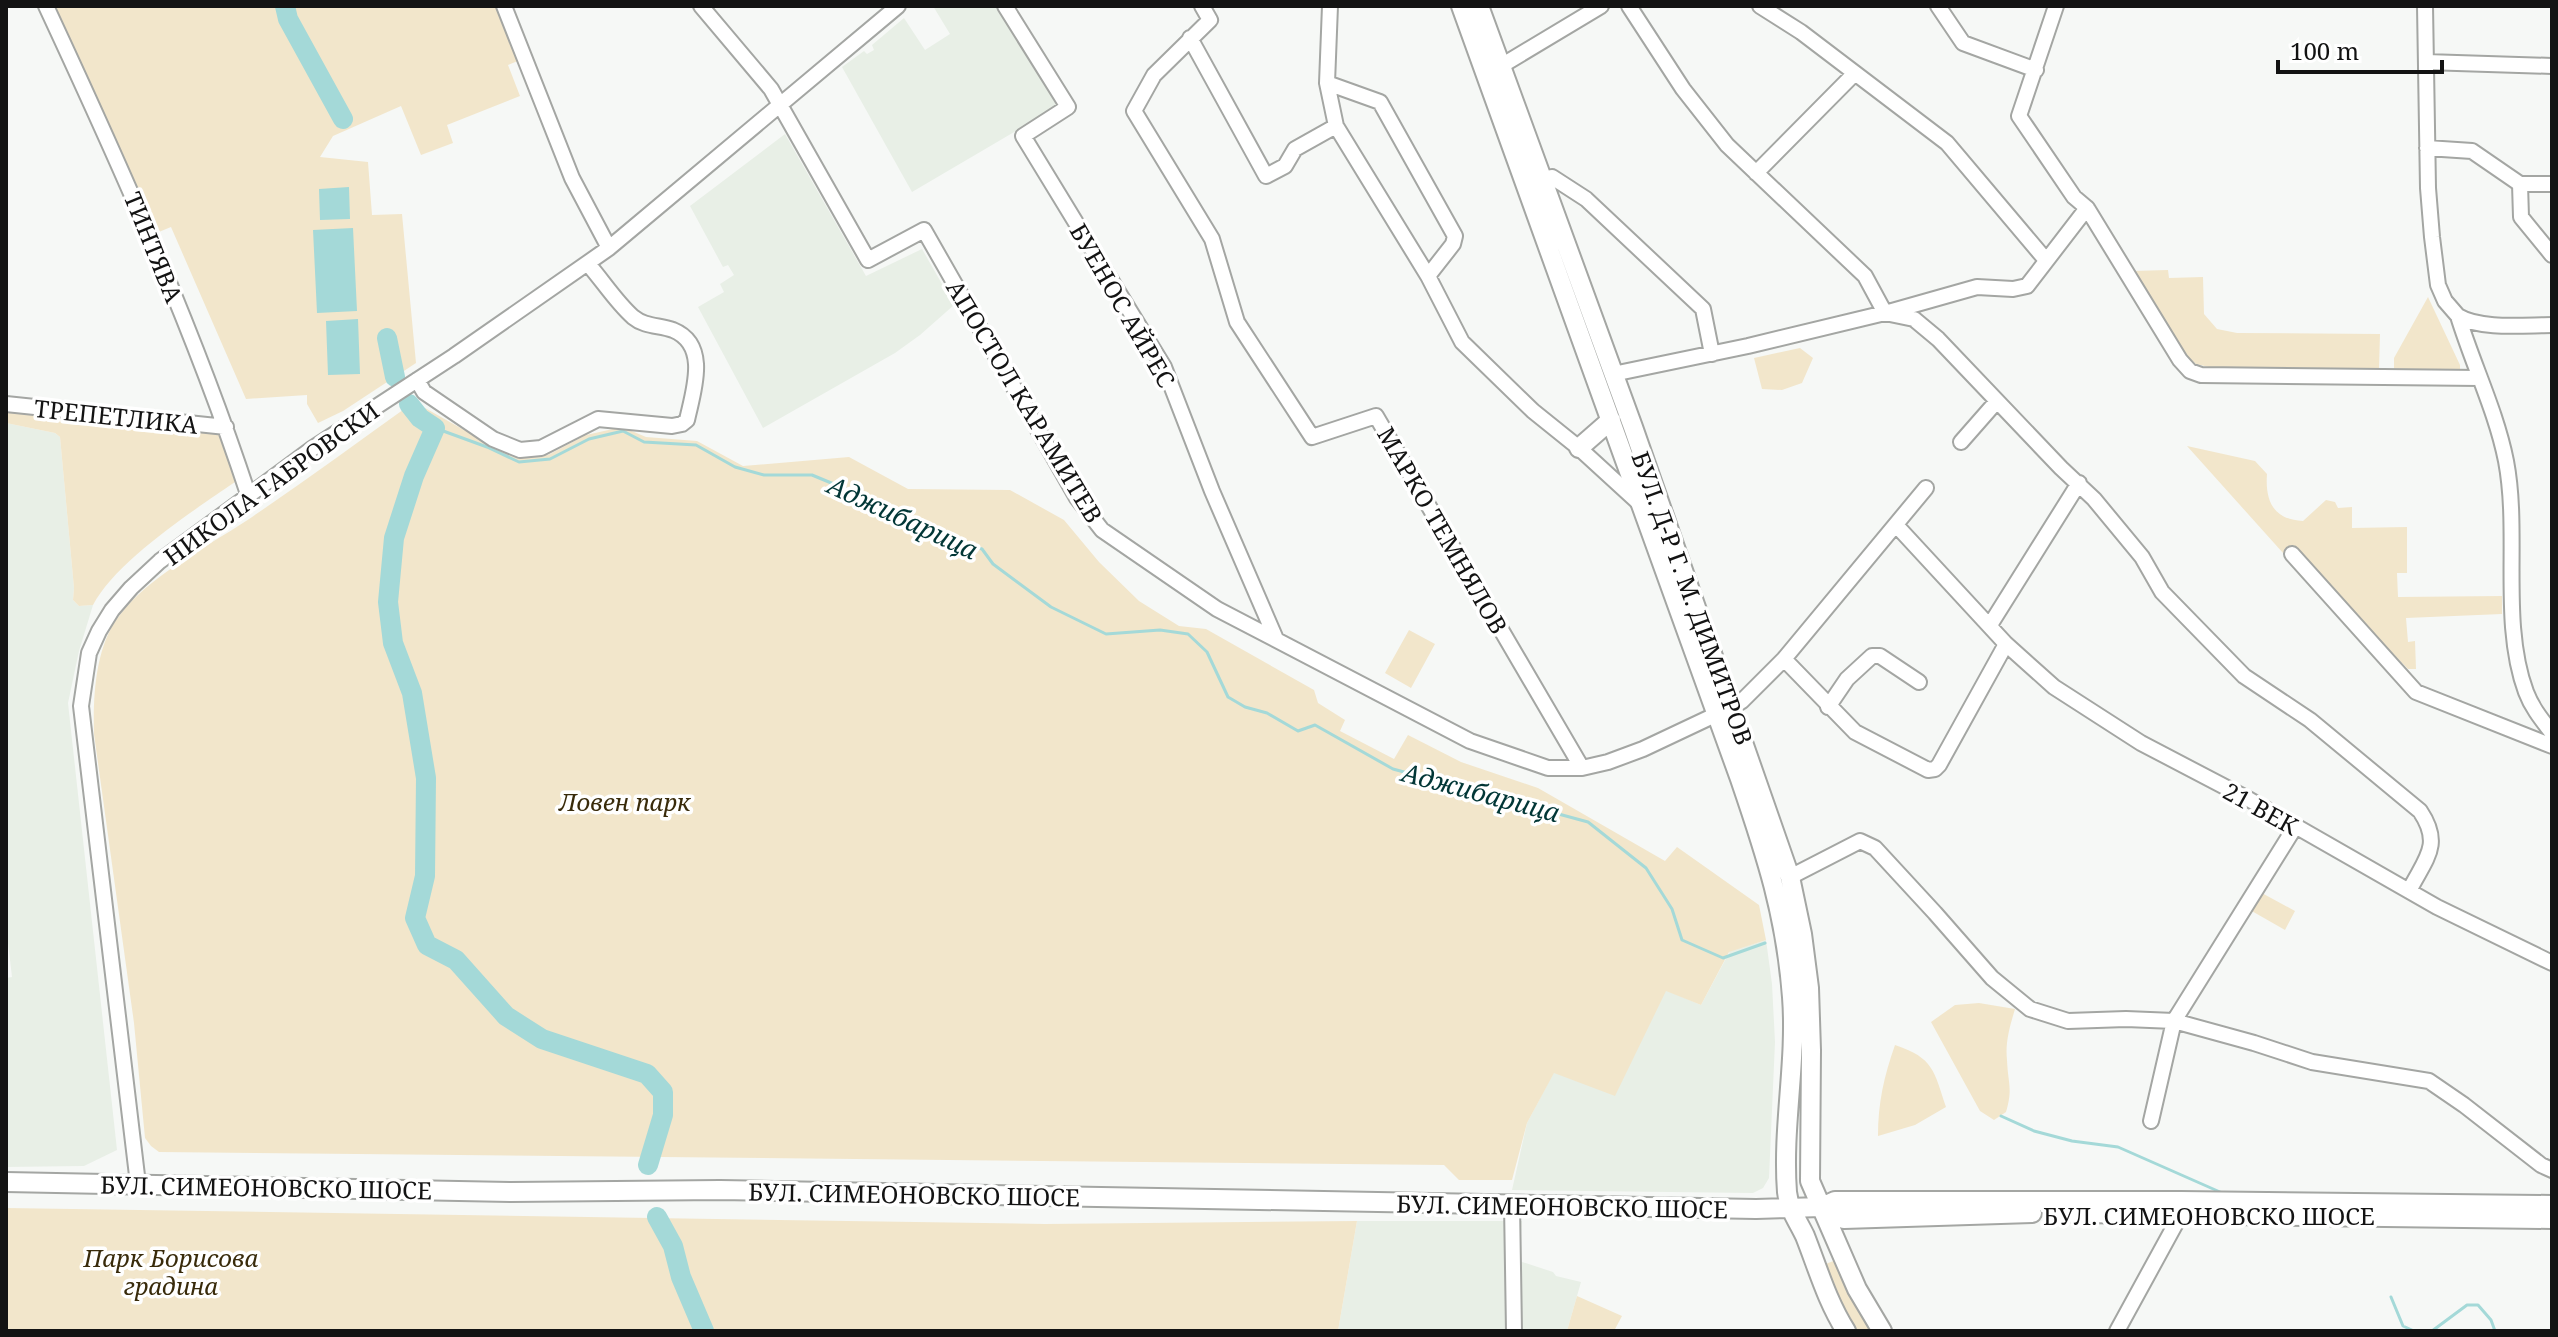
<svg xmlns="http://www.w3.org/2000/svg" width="2558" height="1337" font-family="'Noto Serif',serif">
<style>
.built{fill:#e8efe6}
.green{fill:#f2e6cb}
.water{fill:#a4d9d8}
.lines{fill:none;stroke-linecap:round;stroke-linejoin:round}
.stream{stroke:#a4d9d8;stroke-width:3}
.river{stroke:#a4d9d8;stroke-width:20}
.minor-casing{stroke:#a4a6a3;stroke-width:18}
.major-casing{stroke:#a4a6a3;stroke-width:22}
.minor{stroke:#fff;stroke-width:14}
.major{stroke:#fff;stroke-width:18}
.labels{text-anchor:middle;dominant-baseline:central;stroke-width:7;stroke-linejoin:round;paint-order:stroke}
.street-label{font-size:24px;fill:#131313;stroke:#fff}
.park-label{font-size:24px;font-style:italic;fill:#392b0b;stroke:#fff}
.water-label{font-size:26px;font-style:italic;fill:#013636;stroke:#fff}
</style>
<rect width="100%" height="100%" fill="#f6f8f6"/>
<path class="built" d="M933 6H1000L1062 104 912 192 842 67 864 51 867 54 874 50 872 45 904 18 925 50 950 34Z
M785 134 866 276 922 249 954 305 920 335 895 353 763 428 698 307 724 292 720 284 734 275 728 265 723 267 690 206Z
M6 423 55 433 60 437 74 588 73 600 79 606 93 605 79 651 68 703 117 1150 84 1166 6 1167V978L12 977 6 926Z
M1766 940 1772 984 1775 1042 1769 1178 1763 1188 1753 1193 1512 1190 1527 1123 1554 1072 1666 990 1701 1005 1730 951Z
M1357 1221H1522L1519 1261 1553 1272 1556 1276 1581 1282 1567 1331H1338Z"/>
<path class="green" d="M46 6H504L525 58 508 65 520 96 447 125 453 143 421 155 401 106 333 136 320 157 368 162 372 215 402 214 416 363 343 411 318 423 307 404V395L246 399 171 227 149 236Z
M2168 270 2169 278 2203 277 2204 314 2217 329 2237 333 2380 334 2379 369 2213 368 2196 364 2187 356 2132 271Z
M2428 297 2460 365V372L2394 373V358Z
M1800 348 1813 358 1802 383 1782 390 1762 389 1754 358Z
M407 407 425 408 480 439 519 457 548 455 586 435 622 427 646 437 697 441 743 466 849 457 908 489 1010 490 1064 520 1099 562 1139 601 1179 626 1206 629 1314 690 1318 703 1345 720 1340 731 1394 759 1408 735 1461 762 1538 788 1665 861 1677 847 1759 905 1766 940 1729 952 1701 1005 1666 991 1615 1096 1554 1073 1527 1123 1512 1180H1459L1444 1165 159 1152 151 1146 145 1138 134 1023 94 734C93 697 95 647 119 616 149 576 205 548 246 521 301 484 354 445 407 407Z
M6 411 219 434 235 482C193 511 117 560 93 605L79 606 73 600 74 588 60 437 55 433 6 423Z
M2187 446 2255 461 2267 474C2265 500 2273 520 2303 521L2326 500 2335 502 2338 508 2352 507V528L2407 527V573H2397L2398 597 2502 596V614L2406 618 2408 642 2415 641 2416 669H2408L2291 548 2283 553Z
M1409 630 1435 644 1411 688 1385 673Z
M2260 892 2295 911 2285 930 2250 910Z
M1979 1003 2015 1009C2010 1026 2005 1042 2007 1060 2008 1084 2013 1088 2006 1112L1994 1120 1980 1111 1931 1022 1955 1005Z
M1895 1045C1934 1058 1934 1071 1946 1107L1915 1125 1878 1136C1878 1103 1884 1076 1895 1045Z
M6 1208 1045 1224 1357 1221 1338 1331H6Z
M1836 1260 1873 1331H1854L1823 1265Z
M1577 1296 1622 1316 1614 1331H1567Z"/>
<path class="water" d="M349 187 350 219 320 220 319 189Z
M353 228 357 311 317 313 313 230Z
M358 319 360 374 328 375 326 321Z"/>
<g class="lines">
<path class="stream" d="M435 428 487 447 519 462 550 459 589 439 623 431 644 442 696 445 735 467 764 475H812L853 492 887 515 933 535 982 549 993 564 1051 607 1106 634 1160 630 1188 634 1207 652 1228 697 1245 707 1267 713 1298 731 1315 725 1393 769 1588 822 1646 868 1672 909 1682 940 1723 958 1765 943
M2001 1116 2034 1131 2072 1141 2118 1147 2220 1192
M2391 1297 2403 1326 2414 1331
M2432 1331 2467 1305H2478L2491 1320 2495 1331"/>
<path class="river" d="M285 6 288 19 343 119
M387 338 395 377
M409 404 420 418 435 428 414 476 394 538 388 602 393 643 412 693 426 778 425 876 415 918 427 945 456 960 506 1016 542 1039 647 1074 663 1092V1115L648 1165
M657 1217 673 1246 681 1277 704 1331"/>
<g class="minor-casing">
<path id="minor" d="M46 6C120 165 193 327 248 494
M504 6 572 178 609 248
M701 6 771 89 868 260 924 230 1077 498 1102 530 1217 609 1470 741 1548 768H1582L1608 762 1643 749 1732 707 1742 701 1784 659 1926 488
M1005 6 1068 107 1023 136 1164 367 1212 491 1276 639
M1202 6 1210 20 1154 75 1134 111 1212 239 1237 322 1312 437 1376 416 1582 768
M1330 6 1327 83 1336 126 1428 276 1462 342 1533 411 1579 448 1638 502
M1629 6 1683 89 1727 145 1865 276 1885 313
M1760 6 1801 32 1947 143 2045 259
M1938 6 1963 43 2036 70
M2056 6 2019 116 2074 197 2087 208 2180 360 2190 371 2201 375 2480 378
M2425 6 2428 188 2432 237 2438 285 2445 301 2458 316C2473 365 2496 411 2506 461 2520 534 2500 622 2526 692 2532 708 2542 720 2552 733
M1190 38 1266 176 1285 166 1295 149 1336 126
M2426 62 2552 66
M1501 66 1601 6
M1327 83 1380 102 1455 236 1453 244 1428 276
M2427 148 2472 151 2520 184H2552
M1756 173 1855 73
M1543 180 1552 177 1586 199 1703 309 1712 354
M2520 184 2521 217 2552 255
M1885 313 1914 319 1938 339 2061 468 2094 499 2142 557 2162 592 2244 676 2310 720 2420 811C2443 845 2425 859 2409 891
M2458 316C2481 330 2525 325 2552 325
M1613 374 1748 346 1885 313 1977 287 2013 289 2027 286 2087 208
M417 380 424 392 493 439 520 450 541 448 598 419 672 426 682 424 687 420C693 392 710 345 673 330 659 325 645 327 633 317 616 302 603 281 588 264
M6 404 226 427
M1961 442 1997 401
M1896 525 2006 644 2054 687 2141 743 2250 800 2437 907 2552 963
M2292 554 2416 692 2552 746
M1990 625 2079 483
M1784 659 1855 732 1928 770 1935 769 1939 765 2006 644
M1828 707 1847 679 1872 656H1880L1919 682
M1790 877 1860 841 1875 848 1935 913 1992 978 2030 1009 2068 1021 2126 1019 2174 1021 2254 1043 2312 1062 2429 1081 2464 1105 2541 1165 2552 1170
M2151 1121 2174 1021 2295 827
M138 1184 81 706 89 653 99 631 112 610 131 588 160 561 313 448 454 356 609 248 898 6
M1512 1204 1514 1331
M2117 1331 2181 1214"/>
</g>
<g class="major-casing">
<path id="major" d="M1461 6 1740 779C1766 855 1786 916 1792 997 1797 1062 1782 1127 1787 1192 1789 1210 1798 1221 1805 1236 1818 1269 1827 1301 1846 1331
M1479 6 1633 427 1790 877 1802 934 1809 988 1811 1050 1810 1181 1857 1289 1882 1331
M1579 448 1611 420
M6 1182 511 1192 720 1190 1756 1209 1822 1207 1835 1201H2181L2552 1205
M1822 1207 1844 1219 2032 1213
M2074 1213 2552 1219"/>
</g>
<use href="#minor" class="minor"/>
<use href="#major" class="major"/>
</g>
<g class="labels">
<g class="street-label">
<text transform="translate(154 247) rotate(68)">ТИНТЯВА</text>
<text transform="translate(1123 305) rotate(60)">БУЕНОС АЙРЕС</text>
<text transform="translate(1025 401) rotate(59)">АПОСТОЛ КАРАМИТЕВ</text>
<text transform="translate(116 416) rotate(6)">ТРЕПЕТЛИКА</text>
<text transform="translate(271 483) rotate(-36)">НИКОЛА ГАБРОВСКИ</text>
<text transform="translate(1443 530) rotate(60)">МАРКО ТЕМНЯЛОВ</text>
<text transform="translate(1693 598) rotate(70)">БУЛ. Д-Р Г. М. ДИМИТРОВ</text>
<text transform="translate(2261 808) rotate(29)">21 ВЕК</text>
<text transform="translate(266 1187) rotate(1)">БУЛ. СИМЕОНОВСКО ШОСЕ</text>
<text transform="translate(914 1194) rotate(1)">БУЛ. СИМЕОНОВСКО ШОСЕ</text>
<text transform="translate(1562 1206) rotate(1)">БУЛ. СИМЕОНОВСКО ШОСЕ</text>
<text x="2209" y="1215">БУЛ. СИМЕОНОВСКО ШОСЕ</text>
</g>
<g class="park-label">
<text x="625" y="801">Ловен парк</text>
<text x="171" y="1257">Парк Борисова<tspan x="171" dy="28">градина</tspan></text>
</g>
<g class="water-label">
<text transform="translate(903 517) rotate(25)">Аджибарица</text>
<text transform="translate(1481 792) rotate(15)">Аджибарица</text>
</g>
</g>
<rect width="2558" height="1337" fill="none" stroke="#131313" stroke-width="16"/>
<path d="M2278 60v12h164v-12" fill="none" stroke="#131313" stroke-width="4"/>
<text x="2290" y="60" font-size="24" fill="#131313" stroke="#ffffff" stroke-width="6" paint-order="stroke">100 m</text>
</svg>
